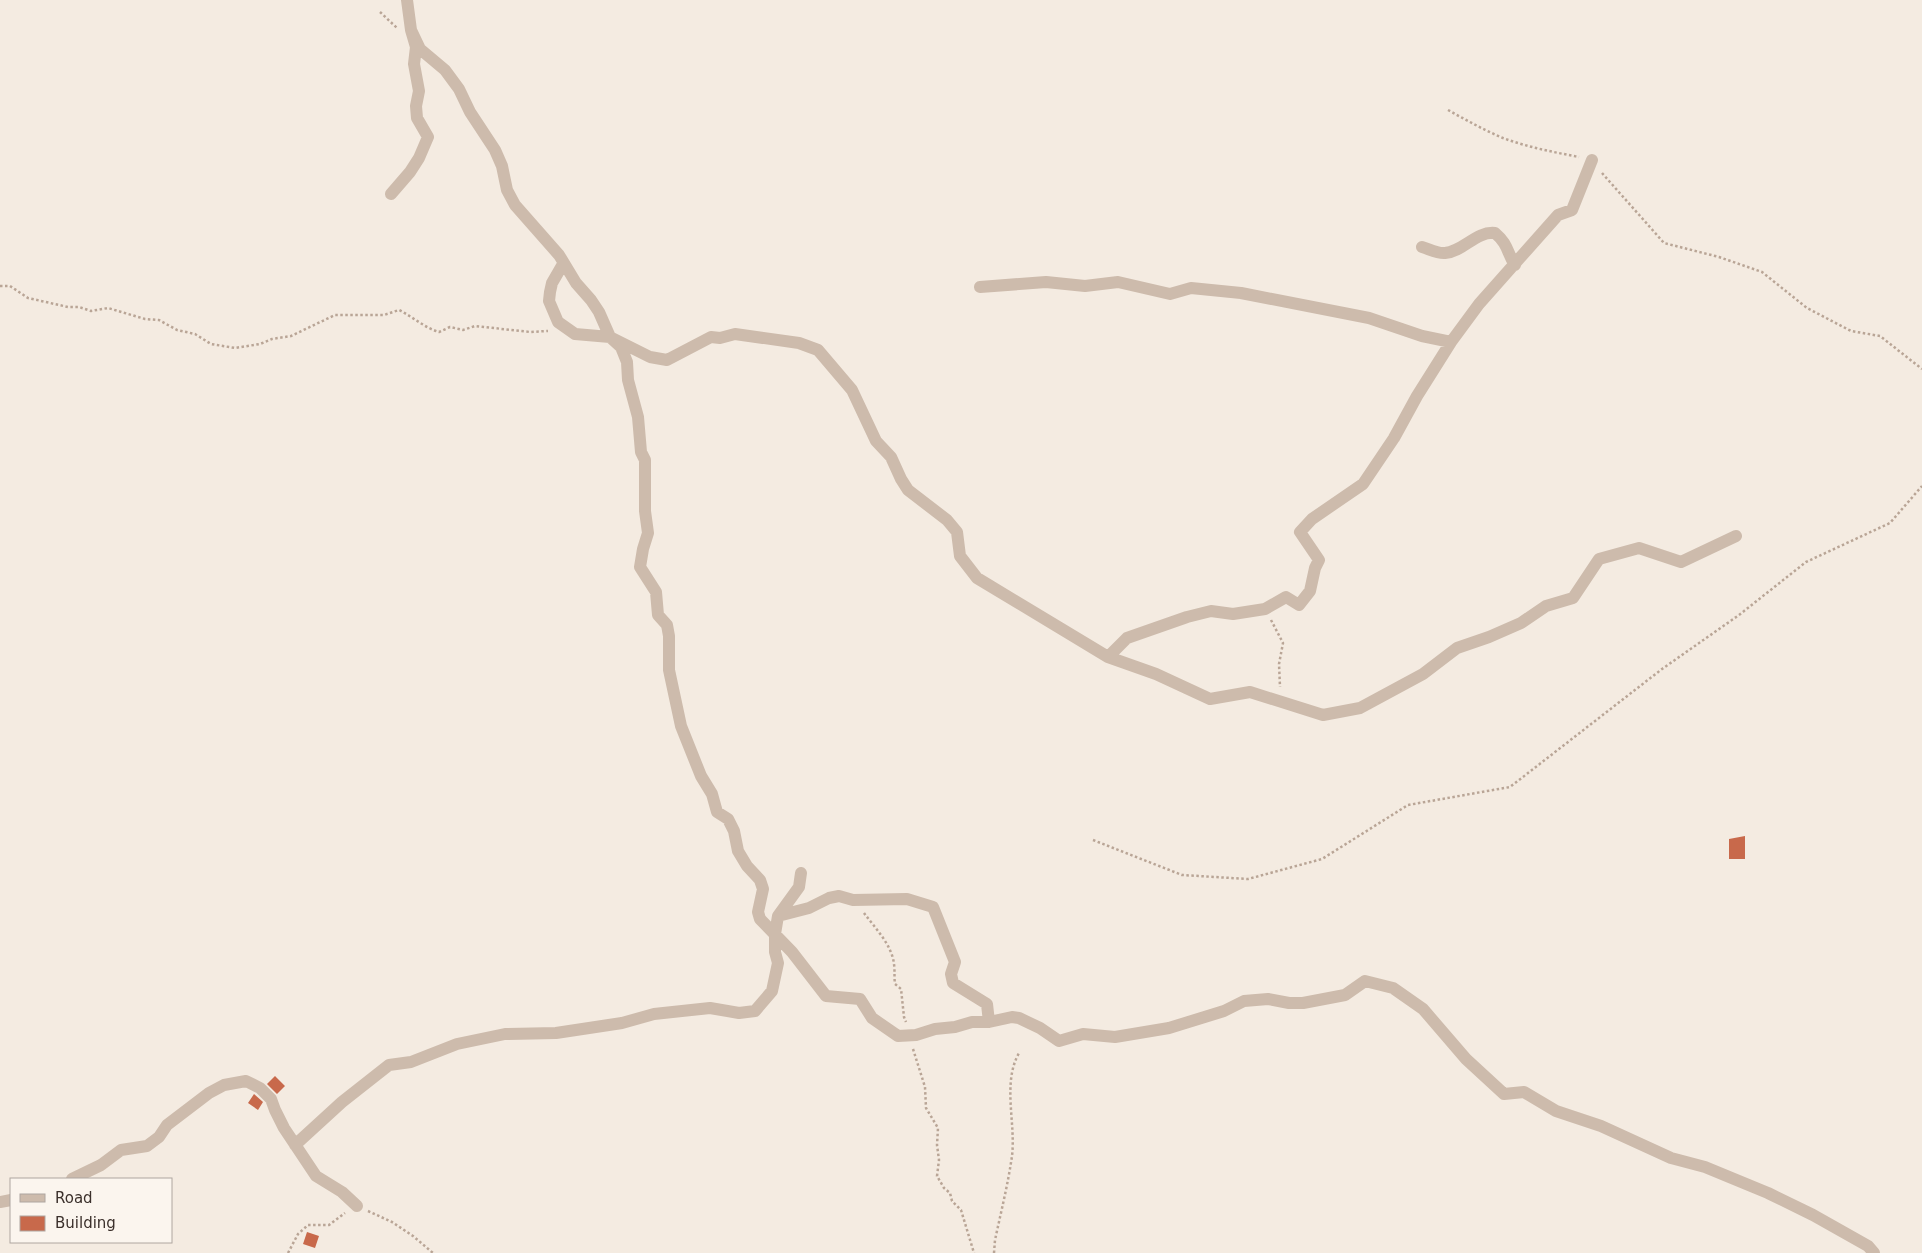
<svg xmlns="http://www.w3.org/2000/svg" width="1922" height="1253" font-family="'DejaVu Sans',sans-serif">
<style>
.building{fill:#c8694b}
.lines{fill:none;stroke-linecap:round;stroke-linejoin:round}
.path{stroke:#b9a596;stroke-width:2.5;stroke-dasharray:2.5 2.5;stroke-linecap:butt}
.minor{stroke:#cdbbac;stroke-width:12}
</style>
<rect width="100%" height="100%" fill="#f4ebe1"/>
<path class="building" d="M1745 836V859H1729V839Z
M275 1076 285 1086 277 1094 267 1084Z
M254 1094 263 1102 258 1110 248 1103Z
M307 1232 319 1236 315 1248 303 1244Z"/>
<g class="lines">
<path class="path" d="M380 12 397 28
M1448 110C1466 120 1484 130 1503 138 1527 147 1553 152 1579 157
M1602 173 1664 243 1719 257 1762 272 1807 308 1851 331 1880 336 1922 369
M0 286H10L28 298 68 307H79L91 311 108 308 145 319 159 320 177 330 195 334 211 344 235 348 260 344 272 339 291 336 335 315H384L399 310C413 317 425 328 439 332L450 327 463 330 475 326 530 332 548 331
M1271 620 1283 643 1279 664 1280 687
M1093 840 1182 875 1248 879 1322 859 1408 805 1510 787 1662 669 1739 615 1806 562 1890 523 1922 486
M864 913C875 928 892 945 894 964 895 971 894 977 895 984L901 989 904 1017 906 1022
M913 1049 925 1087 926 1108 938 1128 937 1145 939 1160 937 1176 944 1188 950 1193 952 1201 961 1210 974 1253
M368 1211 392 1222 413 1236 433 1253
M288 1253 298 1234 308 1225H329L345 1213
M994 1253 995 1240C1001 1212 1008 1184 1012 1156 1016 1123 1002 1083 1019 1053"/>
<path class="minor" d="M411 30 420 49 445 70 459 89 470 112 495 150 502 166 507 190 515 205 559 255 576 283 591 300 599 312 610 337 650 357 667 360 711 337 720 338 735 334 799 343 818 350 852 390 876 441 891 457 901 479 908 490 947 520 957 532 960 556 977 578 1108 657 1156 674 1210 699 1250 692 1323 715 1360 708 1423 674 1457 648 1489 637 1521 623 1546 606 1573 598 1599 559 1639 548 1681 562 1736 536
M391 194 410 172 419 158 428 137 417 118 416 106 419 91 414 64 416 47 411 30 407 0
M1422 247C1429 249 1438 254 1445 253 1464 251 1476 231 1495 233 1509 245 1506 251 1515 265
M563 264 552 283 550 292 549 301 558 322 575 334 610 337 621 347 627 362 628 380 638 417 641 452 645 460V511L648 533 643 549 640 567 656 592 658 615 667 625 669 636V670L681 726 701 776 712 794 717 812 728 819 734 831 738 851 747 866 760 880 763 889 758 912 760 919 792 952 826 996 860 999 872 1018 898 1036 916 1035 935 1029 955 1027 972 1022H989L1012 1017 1019 1018 1040 1028 1059 1041 1083 1034 1115 1037 1169 1028 1224 1011 1244 1001 1268 999 1289 1003H1303L1345 995 1365 981 1393 988 1423 1009 1466 1059 1504 1094 1524 1092 1556 1111 1601 1126 1671 1158 1705 1167 1768 1193 1813 1215 1868 1246 1874 1253
M980 287 1046 282 1085 286 1118 282 1170 294 1191 288 1241 293 1369 318 1422 336 1451 342
M1108 657 1127 638 1187 617 1211 611 1233 614 1265 609 1286 597 1299 605 1310 591 1315 568 1319 560 1300 532 1312 519 1363 484 1394 438 1417 396 1451 342 1479 304 1558 215 1572 210 1592 160
M778 916 809 908 829 898 839 896 853 900 907 899 933 907 955 962 951 974 953 983 987 1004 989 1022
M295 1145 342 1102 389 1065 411 1062 457 1044 505 1034 556 1033 622 1023 654 1014 710 1008 739 1013 755 1011 772 991 778 963 775 952V934L778 916 799 887 801 873
M72 1179 101 1165 121 1150 147 1146 159 1137 167 1125 209 1093 224 1085 246 1081 260 1088 271 1099 275 1110 284 1128 316 1176 342 1192 357 1206
M0 1202 11 1200"/>
</g>
<rect x="10" y="1178" width="162" height="65" fill="#fbf5ee" stroke="#aea6a0"/>
<rect x="20" y="1194" width="25" height="8" fill="#cdbbac" stroke="#aea6a0"/>
<text x="55" y="1203" font-size="15" fill="#3b302b">Road</text>
<rect x="20" y="1216" width="25" height="15" fill="#c8694b" stroke="#aea6a0"/>
<text x="55" y="1228" font-size="15" fill="#3b302b">Building</text>
</svg>
